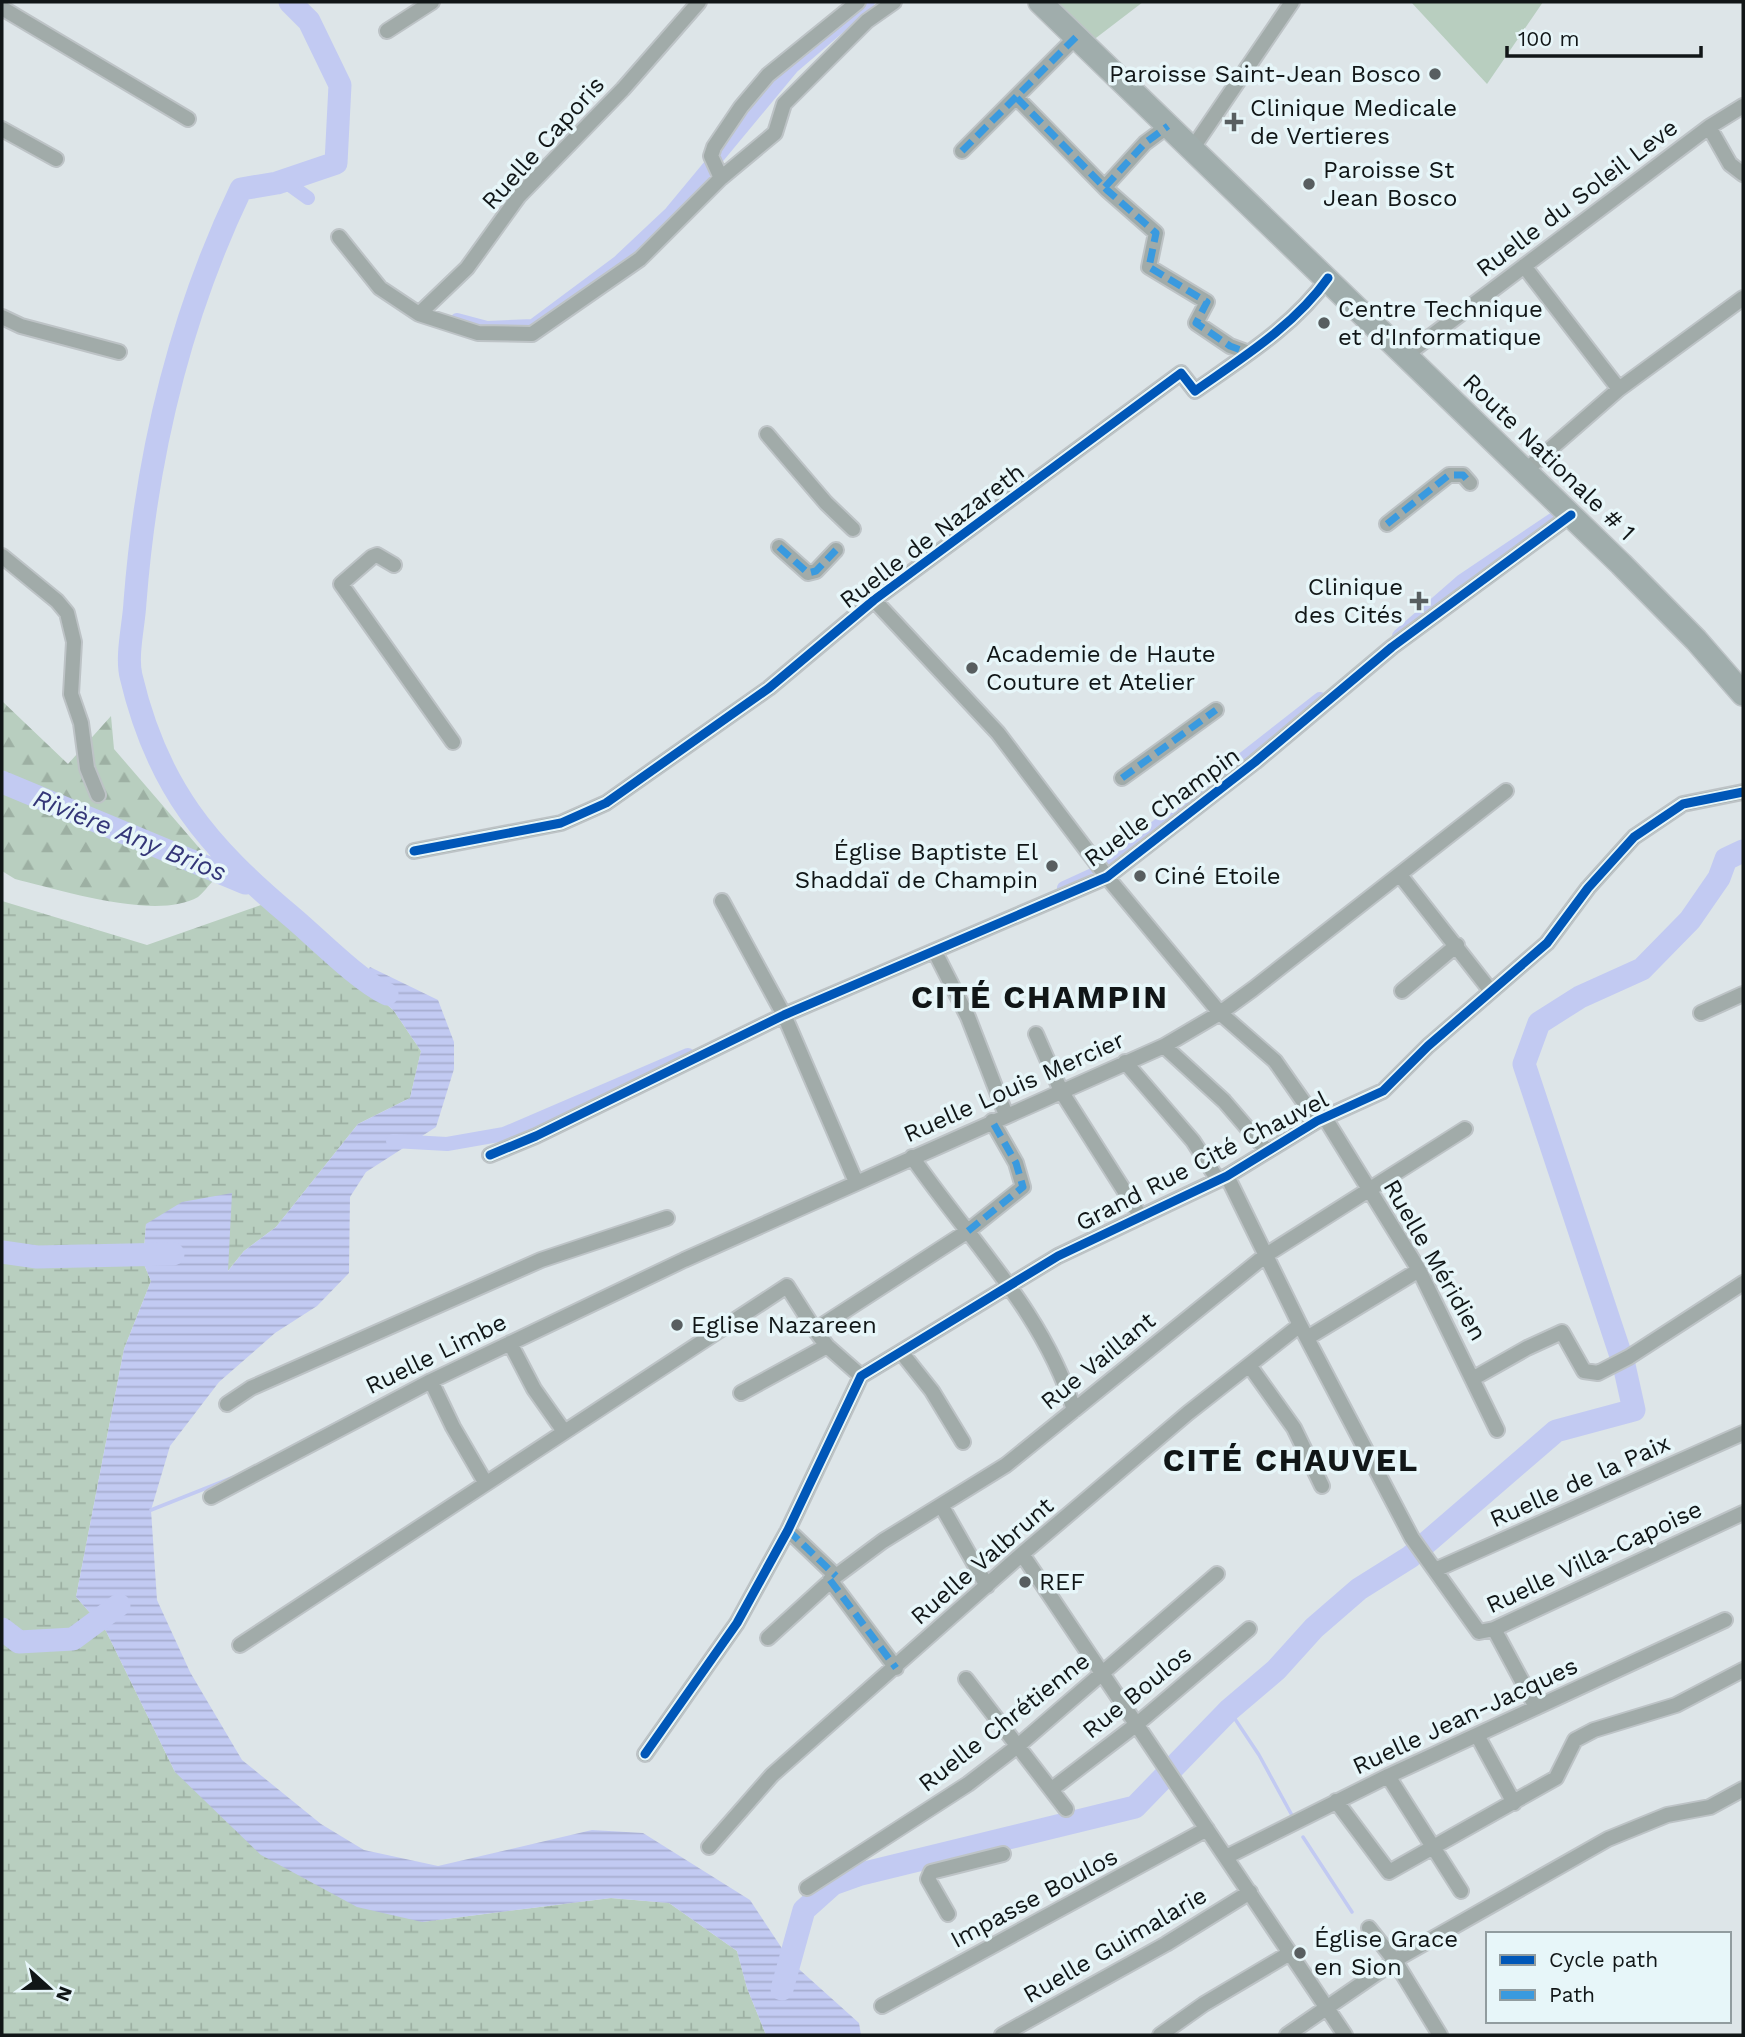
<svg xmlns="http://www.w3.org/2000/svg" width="1745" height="2037" font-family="'Work Sans',sans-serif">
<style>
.green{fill:#b8cebf}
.forest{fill:url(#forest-firs)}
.wetland{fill:url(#wetland-marsh)}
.water{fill:url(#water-rules)}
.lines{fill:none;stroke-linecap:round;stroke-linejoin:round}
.stream{stroke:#c2caf2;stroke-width:3.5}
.canal{stroke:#c2caf2;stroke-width:14}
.river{stroke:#c2caf2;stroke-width:23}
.minor-casing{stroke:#bdc3c6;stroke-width:18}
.primary-casing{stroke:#bdc3c6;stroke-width:26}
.minor{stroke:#a1aba9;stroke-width:14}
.primary{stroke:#a0adac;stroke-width:23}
.quiet{stroke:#3a9adf;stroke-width:7;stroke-dasharray:14 7;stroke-linecap:butt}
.cycleway-casing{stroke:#e7f6f9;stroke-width:13}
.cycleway{stroke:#0057b8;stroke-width:9}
.poi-dot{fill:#585e60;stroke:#e7f6f9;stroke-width:2.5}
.labels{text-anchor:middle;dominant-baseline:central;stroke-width:7;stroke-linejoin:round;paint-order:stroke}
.poi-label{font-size:24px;fill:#111617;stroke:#e7f6f9;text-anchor:start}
.street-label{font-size:24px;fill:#111617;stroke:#e7f6f9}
.water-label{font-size:26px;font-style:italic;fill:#343678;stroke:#e7f6f9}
.district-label{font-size:32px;font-weight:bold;letter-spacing:2px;fill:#111617;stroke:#e7f6f9}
</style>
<defs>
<pattern id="forest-firs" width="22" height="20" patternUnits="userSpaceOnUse" patternTransform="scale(1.75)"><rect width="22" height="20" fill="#b8cebf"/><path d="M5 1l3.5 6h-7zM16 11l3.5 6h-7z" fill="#9db0a3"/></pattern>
<pattern id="wetland-marsh" width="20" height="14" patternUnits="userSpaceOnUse" patternTransform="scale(1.75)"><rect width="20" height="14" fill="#b8cebf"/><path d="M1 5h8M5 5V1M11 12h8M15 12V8" fill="none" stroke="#9db0a3"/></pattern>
<pattern id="water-rules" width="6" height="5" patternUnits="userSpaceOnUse" patternTransform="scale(1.75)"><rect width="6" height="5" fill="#c2caf2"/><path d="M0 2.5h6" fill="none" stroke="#a6adcf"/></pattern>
</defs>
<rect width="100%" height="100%" fill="#dde5e8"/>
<path class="green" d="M1054 2H1143L1092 41Z
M1411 2H1543L1487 84Z"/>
<path class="forest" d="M2 701 68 764 111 716 114 749 214 865 213 881C208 886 203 893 198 897 157 921 60 890 15 879L2 871Z"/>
<path class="wetland" d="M2 901 147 945 261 905 286 914 394 1011 421 1051 410 1098 358 1124 276 1227 244 1251 227 1272 146 1224 143 1262 151 1281 124 1349 76 1597 106 1631 175 1772 422 1922 611 1898 669 1903 737 1951 747 1988 766 2035H2Z"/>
<path class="water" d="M370 967 438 1000 454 1042V1069L436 1127 366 1172 350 1197 349 1273 317 1306 275 1333 219 1382 170 1446 151 1510 157 1600 190 1672 242 1760 321 1824 364 1850 438 1866 592 1830 643 1833 750 1900 791 1962 859 2023 861 2035H766L747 1988 737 1951 669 1903 611 1898 422 1922 357 1907 261 1855 175 1772 106 1631 76 1597 124 1349 151 1281 143 1262 146 1224 182 1202 232 1193 228 1271 244 1251 276 1227 358 1124 410 1098 421 1051 394 1011 361 981Z"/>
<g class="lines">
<path class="stream" d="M293 1446 367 1407
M151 1510 234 1477
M1229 1710 1259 1755 1294 1819
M1303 1837 1352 1912"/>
<path class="canal" d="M283 180 308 198
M457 320 487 328 533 326 619 262 671 213 792 67 868 2
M1399 636 1462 581 1557 517
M1064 888 1099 872 1320 699
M393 1141 447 1144 504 1134 688 1055"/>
<path class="river" d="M290 2 309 21 340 85 336 163 277 183 241 189C179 318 146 460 135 602 134 624 126 655 131 676 157 787 207 846 292 917 318 939 358 980 387 994
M2 782 245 883
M2 1252 37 1257 173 1254
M2 1629 19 1642 73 1639 119 1605
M782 1989 804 1910 833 1884 861 1874 1135 1807 1229 1710 1276 1670 1314 1628 1359 1589 1410 1557 1556 1431 1634 1410 1624 1365 1524 1064 1539 1023 1580 997 1642 969 1690 920 1719 878 1726 859 1743 851"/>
<g class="minor-casing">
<path id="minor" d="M2 8 188 119
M387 31 432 2
M1017 98 1107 190 1156 233 1149 267 1207 302 1196 323 1230 346 1249 353
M1709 127 1730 164 1743 174
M2 129 56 159
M1192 149 1292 2
M962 151 1076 37
M721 178 711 156 714 147 741 107 768 75 858 2
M1105 187 1145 143 1168 126
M339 237 380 288 419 314 478 333 532 334 640 259 721 178 775 133 784 104 867 21 894 2
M1524 266 1619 389
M419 314 467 268 519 196 623 89 699 2
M2 317 21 326 119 352
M1406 355 1709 127 1743 106
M767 434 826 503 853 529
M1525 471 1619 389 1743 298
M1387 524 1449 475H1463L1470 483
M779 547 808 573 816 571 836 550
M2 556 57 601 67 613 74 642 71 694 81 723 87 768 98 795
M394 565 377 555 372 557 341 584 453 742
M874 600 998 733 1107 877 1220 1013 1275 1061 1317 1121
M1122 778 1216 710
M414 851 561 823 606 803 769 688 874 600 1181 373 1195 391C1242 358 1295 325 1328 278
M1400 875 1490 990
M722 901 784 1015 856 1182
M935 952 968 1017 1006 1115
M1402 991 1457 945
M1701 1013 1743 994
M1036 1034 1061 1091 1141 1217
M1164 1046 1224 1101 1267 1151
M1125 1062 1193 1141 1218 1180
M1325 1118 1419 1270 1497 1430
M490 1155 536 1136 784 1015 1107 877 1255 762 1392 647 1571 515
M912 1157C970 1241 1043 1311 1074 1410
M1227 1176 1300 1325 1412 1538 1479 1632 1494 1629 1743 1513
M1307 1338 1419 1270
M510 1343 534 1389 563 1430
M827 1346 861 1376
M901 1352 932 1391 963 1442
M1249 1365 1294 1428 1322 1486
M1474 1378 1527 1348 1562 1332 1584 1371 1598 1373 1629 1357 1743 1283
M431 1381 453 1427 485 1482
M741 1393 827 1346 815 1330
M227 1404 251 1388 541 1260 667 1218
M211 1497 431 1381 684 1260 1164 1046 1220 1013 1253 989 1506 791
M941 1505 987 1586
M788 1530 836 1576
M1022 1554 1345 2035
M1435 1570 1743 1433
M830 1580 896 1668
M1494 1629 1536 1707
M768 1638 836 1576 883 1541 1006 1465 1266 1255 1465 1129
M240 1645 787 1286 815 1330 968 1231 1023 1187 1016 1163 992 1121
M966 1679 1066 1809
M1477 1735 1514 1803
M645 1754 737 1623 788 1530 861 1376 1058 1256 1227 1176 1317 1121 1383 1091 1428 1046 1547 943 1588 888 1634 837 1683 804 1743 792
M1388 1776 1461 1891
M1052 1789 1137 1724 1249 1629
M1336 1801 1389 1872 1556 1778 1575 1740 1594 1730 1676 1705 1743 1670
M709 1847 772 1775 1022 1554 1188 1413 1300 1325
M1226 1857 1388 1776 1725 1620
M807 1888 968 1784 1019 1745 1217 1574
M948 1914 928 1879 931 1872 1003 1854
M1369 1928 1395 1961 1440 2035
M882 2006 1207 1829
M1002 2035 1166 1944 1250 1892
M1160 2035 1204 2004 1290 1953
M1287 2035 1402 1956 1608 1839 1667 1815 1710 1807 1743 1789"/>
</g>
<g class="primary-casing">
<path id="primary" d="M1040 2 1621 564 1696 640 1743 694"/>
</g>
<use href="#minor" class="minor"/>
<use href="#primary" class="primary"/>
<path class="quiet" d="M1017 98 1107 190 1156 233 1149 267 1207 302 1196 323 1230 346 1249 353
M962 151 1076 37
M1105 187 1145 143 1168 126
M1387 524 1449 475H1463L1470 483
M779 547 808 573 816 571 836 550
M1122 778 1216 710
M968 1231 1023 1187 1016 1163 992 1121
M788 1530 836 1576
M830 1580 896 1668"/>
<g class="cycleway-casing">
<path id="cycleway" d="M414 851 561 823 606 803 769 688 874 600 1181 373 1195 391C1242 358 1295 325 1328 278
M490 1155 536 1136 784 1015 1107 877 1255 762 1392 647 1571 515
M645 1754 737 1623 788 1530 861 1376 1058 1256 1227 1176 1317 1121 1383 1091 1428 1046 1547 943 1588 888 1634 837 1683 804 1743 792"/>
</g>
<use href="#cycleway" class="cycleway"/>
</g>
<g class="poi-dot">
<circle cx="1435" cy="74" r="7"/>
<path d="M1230.5 111.5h7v7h7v7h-7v7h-7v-7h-7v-7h7z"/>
<circle cx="1309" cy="184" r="7"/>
<circle cx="1324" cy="323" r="7"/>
<path d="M1415.5 590.5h7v7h7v7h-7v7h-7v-7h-7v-7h7z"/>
<circle cx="972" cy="668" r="7"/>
<circle cx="1052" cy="866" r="7"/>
<circle cx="1140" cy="876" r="7"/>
<circle cx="677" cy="1325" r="7"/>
<circle cx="1025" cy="1582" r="7"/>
<circle cx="1300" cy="1953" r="7"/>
</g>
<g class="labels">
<g class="poi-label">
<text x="1421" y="74" text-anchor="end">Paroisse Saint-Jean Bosco</text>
<text x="1250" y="108">Clinique Medicale<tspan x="1250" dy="28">de Vertieres</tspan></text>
<text x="1323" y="170">Paroisse St<tspan x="1323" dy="28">Jean Bosco</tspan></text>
<text x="1338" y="309">Centre Technique<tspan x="1338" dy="28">et d'Informatique</tspan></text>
<text x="1403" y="587" text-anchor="end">Clinique<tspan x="1403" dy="28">des Cités</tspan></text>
<text x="986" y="654">Academie de Haute<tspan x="986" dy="28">Couture et Atelier</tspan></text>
<text x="1038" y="852" text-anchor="end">Église Baptiste El<tspan x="1038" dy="28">Shaddaï de Champin</tspan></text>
<text x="1154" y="876">Ciné Etoile</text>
<text x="691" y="1325">Eglise Nazareen</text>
<text x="1039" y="1582">REF</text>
<text x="1314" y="1939">Église Grace<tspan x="1314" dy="28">en Sion</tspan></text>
</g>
<g class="street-label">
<text transform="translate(543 143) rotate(-48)">Ruelle Caporis</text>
<text transform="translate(1577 198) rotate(-37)">Ruelle du Soleil Leve</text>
<text transform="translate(1549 457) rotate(44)">Route Nationale # 1</text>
<text transform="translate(932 536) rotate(-37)">Ruelle de Nazareth</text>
<text transform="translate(1162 807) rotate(-36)">Ruelle Champin</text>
<text transform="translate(1014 1087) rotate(-24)">Ruelle Louis Mercier</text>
<text transform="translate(1202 1161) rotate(-27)">Grand Rue Cité Chauvel</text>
<text transform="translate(1435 1260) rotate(60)">Ruelle Méridien</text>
<text transform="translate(436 1354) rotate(-26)">Ruelle Limbe</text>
<text transform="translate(1098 1361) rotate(-39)">Rue Vaillant</text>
<text transform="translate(1580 1481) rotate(-24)">Ruelle de la Paix</text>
<text transform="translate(1594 1557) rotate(-25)">Ruelle Villa-Capoise</text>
<text transform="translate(982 1561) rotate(-41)">Ruelle Valbrunt</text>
<text transform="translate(1137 1692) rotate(-39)">Rue Boulos</text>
<text transform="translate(1465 1716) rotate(-25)">Ruelle Jean-Jacques</text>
<text transform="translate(1004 1722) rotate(-38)">Ruelle Chrétienne</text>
<text transform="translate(1034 1898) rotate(-28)">Impasse Boulos</text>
<text transform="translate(1115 1945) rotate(-30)">Ruelle Guimalarie</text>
</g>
<g class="water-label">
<text transform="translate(130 835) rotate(22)">Rivière Any Brios</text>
</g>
<g class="district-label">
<text x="1040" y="997">CITÉ CHAMPIN</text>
<text x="1291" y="1460">CITÉ CHAUVEL</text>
</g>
</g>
<rect width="1745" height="2037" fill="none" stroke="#111617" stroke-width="7"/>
<rect x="1486" y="1932" width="245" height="91" fill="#e7f6f9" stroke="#919c9f" stroke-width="2"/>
<rect x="1500" y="1955" width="35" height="10" fill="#0057b8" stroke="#919c9f" stroke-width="2"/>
<text x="1549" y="1967" font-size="21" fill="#111617">Cycle path</text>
<rect x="1500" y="1990" width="35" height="10" fill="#3a9adf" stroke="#919c9f" stroke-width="2"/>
<text x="1549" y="2002" font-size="21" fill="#111617">Path</text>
<g transform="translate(49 1988) rotate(111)" stroke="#e7f6f9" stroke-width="5" paint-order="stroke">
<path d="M0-5L12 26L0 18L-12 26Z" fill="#111617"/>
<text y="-10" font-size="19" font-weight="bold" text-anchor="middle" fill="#111617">N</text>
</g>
<path d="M1507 46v10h194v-10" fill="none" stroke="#111617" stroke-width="3.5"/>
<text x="1518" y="46" font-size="21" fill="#111617" stroke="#e7f6f9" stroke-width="5" paint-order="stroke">100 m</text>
</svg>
